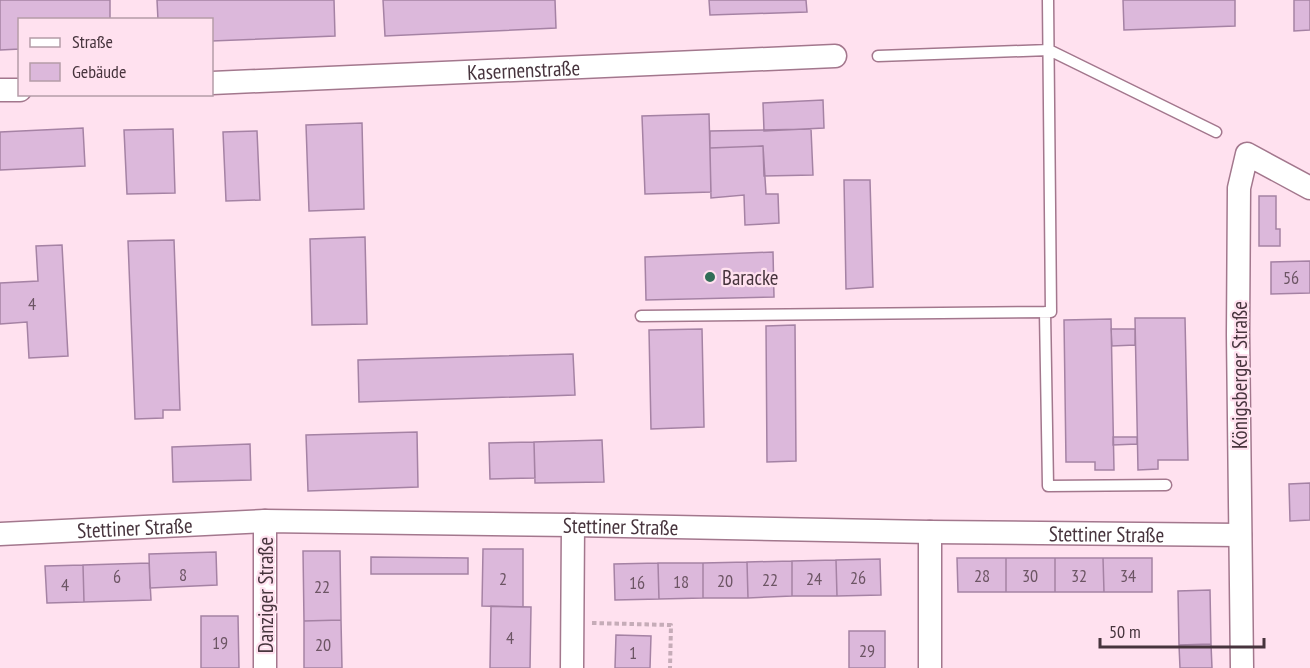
<svg xmlns="http://www.w3.org/2000/svg" width="1310" height="668" font-family="'PT Sans Narrow',sans-serif">
<style>
.building{fill:#dcb8db;stroke:#a582a4;stroke-width:1.5}
.lines{fill:none;stroke-linecap:round;stroke-linejoin:round}
.service-casing{stroke:#a3778d;stroke-width:13}
.minor-casing{stroke:#a3778d;stroke-width:25}
.path{stroke:#c6acb8;stroke-width:4;stroke-dasharray:4.5 3;stroke-linecap:butt}
.service{stroke:#fff;stroke-width:10}
.minor{stroke:#fff;stroke-width:22}
.poi-dot{fill:#316d57;stroke:#ffe1ef;stroke-width:2}
.labels{text-anchor:middle;dominant-baseline:central;stroke-width:4.5;stroke-linejoin:round;paint-order:stroke}
.number-label{font-size:18px;fill:#6c5564}
.street-label{font-size:21px;fill:#47343d;stroke:#ffe1ef}
.poi-label{font-size:21px;fill:#47343d;stroke:#ffe1ef;text-anchor:start}
</style>
<rect width="100%" height="100%" fill="#ffe1ef"/>
<path class="building" d="M0 0H110V20H20V49L0 50Z
M157 0H334L335 36 212 41V20H158Z
M383 0H555L556 28 385 36Z
M709 0H806L807 12 710 15Z
M1123 0H1235V26L1124 30Z
M1294 0H1310V30L1294 31Z
M823 100 824 128 764 131 763 103Z
M709 114 711 192 645 194 642 116Z
M362 123 364 209 309 211 306 125Z
M83 128 85 166 0 170V132Z
M173 129 175 193 127 194 124 130Z
M811 129 813 175 764 176 763 146 710 148V131Z
M257 131 260 200 226 201 223 132Z
M763 146 766 194H778L779 223 745 225 744 195 711 198 710 148Z
M844 180H870L873 287 846 289Z
M1259 196H1276V229H1280V246H1259Z
M365 237 367 324 312 325 310 239Z
M174 240 180 410H163V418L135 419 128 241Z
M62 245 68 356 29 358 27 322 0 324V283L38 281 36 246Z
M773 252 774 297 646 300 645 257Z
M1310 261V293L1271 294V262Z
M1135 318H1185L1188 460H1158V469L1138 470Z
M1111 319 1114 470H1095V462H1066L1064 320Z
M795 325 796 461 767 462 766 326Z
M702 329 704 427 651 429 649 330Z
M1111 329H1135V345L1112 346Z
M573 354 575 395 359 402 358 360Z
M417 432 418 487 308 491 306 435Z
M1113 437H1137V444L1113 445Z
M602 440 604 482 535 483 534 442Z
M534 442 535 478 490 479 489 443Z
M250 444 251 480 173 482 172 447Z
M1310 483V520L1290 521 1289 484Z
M483 549H523V607L482 606Z
M303 551H340L341 620 304 621Z
M216 552 217 585 150 588 149 554Z
M371 557 468 558V574H371Z
M957 558H1006V592H958Z
M1006 558H1055V592H1006Z
M1055 558H1103L1104 592H1055Z
M1103 558H1152V592H1104Z
M880 559 881 595 837 596 836 560Z
M836 560 837 596H792V561Z
M792 561V596L748 598 747 562Z
M747 562 748 598H703V563Z
M149 563 151 600 84 602 83 565Z
M658 563 659 599 615 600 614 564Z
M658 563H703V598L659 599Z
M83 565 84 602 47 603 45 566Z
M1210 590 1211 644 1179 645 1178 591Z
M491 606 531 607 530 668H490Z
M201 616H238L239 668H201Z
M341 620 342 668H304V621Z
M849 631H885V668H849Z
M616 635 651 636 650 668H615Z
M1211 644 1212 668H1180L1179 645Z"/>
<g class="lines">
<g class="service-casing">
<path id="service" d="M878 56 1049 50 1216 132
M1045 312 1048 486 1166 485
M641 316 1051 312 1048 0"/>
</g>
<g class="minor-casing">
<g id="minor">
<path id="s1" d="M212 83 835 56"/>
<path d="M0 90H20"/>
<path d="M265 521V668"/>
<path id="s2" d="M0 534 265 521 573 525 930 532 1240 535"/>
<path d="M572 668 573 525"/>
<path d="M930 668V532"/>
<path d="M1242 668 1238 334 1239 188 1247 154 1310 188"/>
</g>
</g>
<path class="path" d="M592 623 671 625 670 668"/>
<use href="#service" class="service"/>
<use href="#minor" class="minor"/>
</g>
<circle class="poi-dot" cx="710" cy="277" r="6"/>
<g class="labels">
<g class="number-label">
<text x="1291" y="277">56</text>
<text x="32" y="303">4</text>
<text x="183" y="574">8</text>
<text x="982" y="575">28</text>
<text x="1030" y="575">30</text>
<text x="1079" y="575">32</text>
<text x="1128" y="575">34</text>
<text x="117" y="576">6</text>
<text x="858" y="577">26</text>
<text x="503" y="578">2</text>
<text x="814" y="578">24</text>
<text x="770" y="579">22</text>
<text x="725" y="580">20</text>
<text x="681" y="581">18</text>
<text x="637" y="582">16</text>
<text x="65" y="584">4</text>
<text x="322" y="586">22</text>
<text x="510" y="637">4</text>
<text x="220" y="642">19</text>
<text x="323" y="644">20</text>
<text x="867" y="650">29</text>
<text x="633" y="652">1</text>
</g>
<g class="street-label">
<text stroke="none"><textPath href="#s1" startOffset="312">Kasernenstraße</textPath></text>
<text transform="translate(1239 375) rotate(-90)">Königsberger Straße</text>
<text stroke="none"><textPath href="#s2" startOffset="621">Stettiner Straße</textPath></text>
<text stroke="none"><textPath href="#s2" startOffset="135">Stettiner Straße</textPath></text>
<text stroke="none"><textPath href="#s2" startOffset="1107">Stettiner Straße</textPath></text>
<text transform="translate(265 595) rotate(-90)">Danziger Straße</text>
</g>
<g class="poi-label">
<text x="722" y="277">Baracke</text>
</g>
</g>
<rect x="18" y="18" width="195" height="78" fill="#ffe1ef" stroke="#b59ca8" stroke-width="1.5"/>
<rect x="30" y="38" width="30" height="9" fill="#ffffff" stroke="#b59ca8" stroke-width="1.5"/>
<text x="72" y="48" font-size="18" fill="#47343d">Straße</text>
<rect x="30" y="63" width="30" height="18" fill="#dcb8db" stroke="#b59ca8" stroke-width="1.5"/>
<text x="72" y="78" font-size="18" fill="#47343d">Gebäude</text>
<path d="M1100 638v9h164v-9" fill="none" stroke="#47343d" stroke-width="3"/>
<text x="1109" y="638" font-size="18" fill="#47343d" stroke="#ffe1ef" stroke-width="4.5" paint-order="stroke">50 m</text>
</svg>
